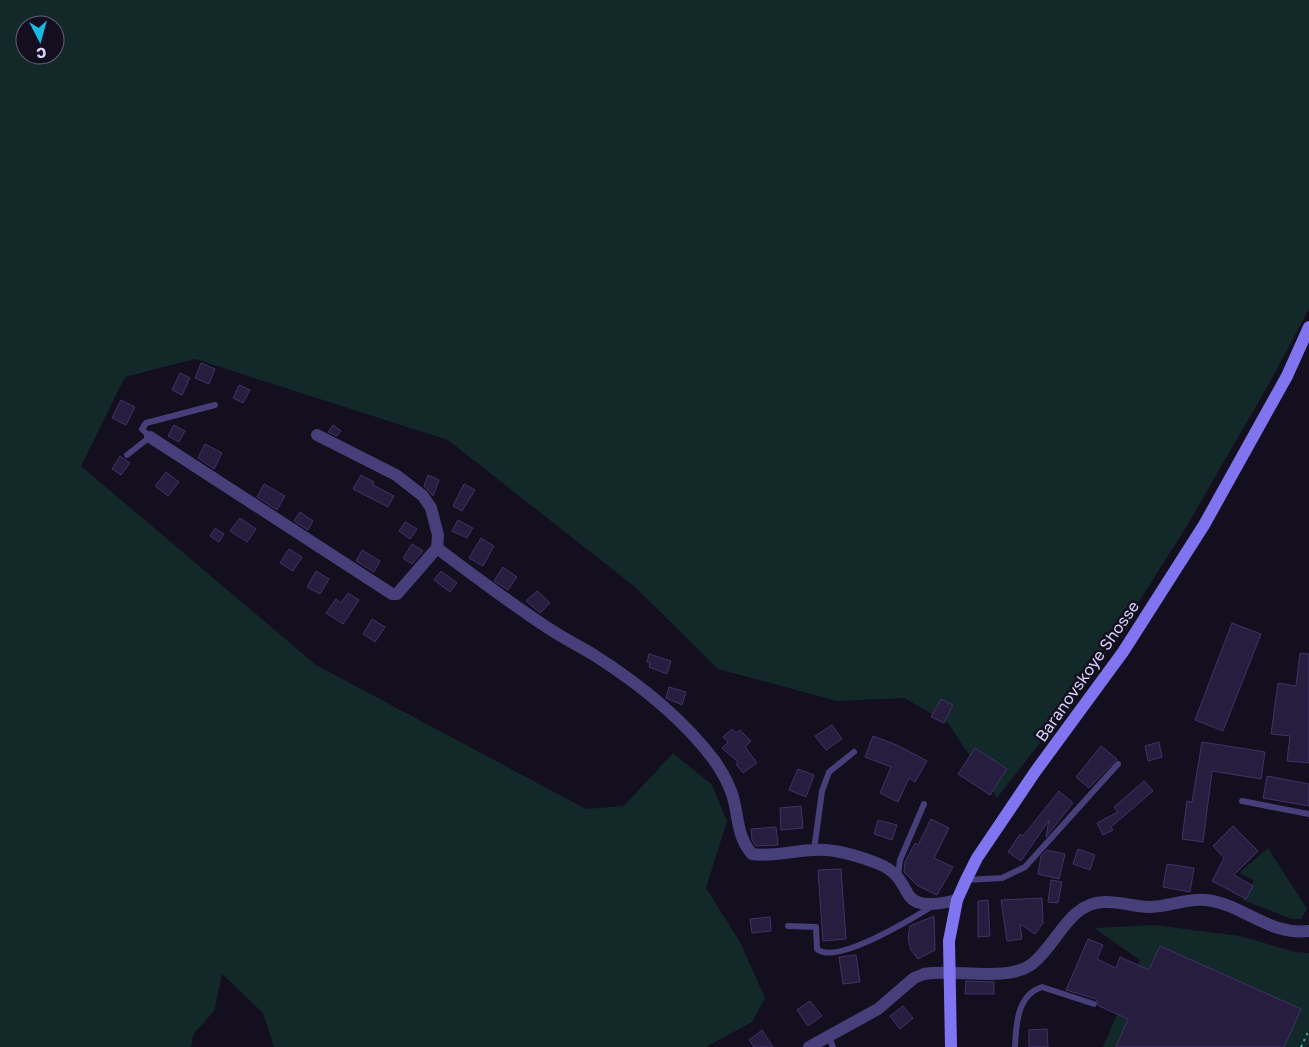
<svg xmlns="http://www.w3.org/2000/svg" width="1309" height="1047" font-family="'Golos Text',sans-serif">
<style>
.green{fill:#132829;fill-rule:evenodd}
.building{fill:#271d3e;stroke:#413268}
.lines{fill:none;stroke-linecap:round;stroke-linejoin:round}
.path{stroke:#3ba3a6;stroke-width:2;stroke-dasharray:2.5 4;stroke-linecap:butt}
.lane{stroke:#463f79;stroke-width:6}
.street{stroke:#463f79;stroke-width:12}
.secondary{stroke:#8174f0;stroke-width:12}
.labels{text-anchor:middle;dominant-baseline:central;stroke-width:5;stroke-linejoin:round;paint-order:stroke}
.street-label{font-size:16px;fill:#dad2fa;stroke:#130f1f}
</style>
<rect width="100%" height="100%" fill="#130f1f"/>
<path class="green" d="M0 0H1309V309L1270 382 1185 529 1091 677 997 798 948 723 904 698 837 701 718 669 635 587 448 440 195 359 125 377 81 466 316 665 586 809 624 806 673 753 712 785 727 821 706 888 740 942 765 998 752 1022 706 1047H274L263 1013 222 974 214 1011 193 1035 191 1047H0ZM25 25H55V55H25Z
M1268 848 1307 909 1301 919H1292L1243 900 1254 880 1239 873Z
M1154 925 1240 936 1295 952 1309 953V1047H1103L1140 960 1094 928Z"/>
<path class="building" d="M201 363 215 369 209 384 195 378Z
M180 373 190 378 182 395 172 390Z
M239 385 250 390 243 403 233 398Z
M121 400 135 407 126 425 112 418Z
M174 425 185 431 179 442 168 436Z
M333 425 341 431 337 436 328 432Z
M205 444 222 453 214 469 198 458Z
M120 456 130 463 121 475 112 469Z
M166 472 179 482 168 496 155 486Z
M361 475 374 482 373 485 394 496 388 507 353 489Z
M428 475 439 480 433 496 424 486Z
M264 484 285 496 277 510 257 497Z
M464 484 475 490 462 511 453 506Z
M300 512 313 521 308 530 294 521Z
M240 518 256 529 247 542 230 531Z
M458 520 473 528 467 538 452 531Z
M405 522 417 529 410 539 399 531Z
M215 528 224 534 219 542 210 536Z
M481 538 494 546 483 566 469 558Z
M412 544 423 551 412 564 403 558Z
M289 549 302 557 293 571 280 563Z
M362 550 380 561 374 572 356 561Z
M503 567 517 577 508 590 494 581Z
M316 571 329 579 320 594 307 587Z
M441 571 457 583 450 592 434 580Z
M537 591 550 603 540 613 526 601Z
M348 593 359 600 343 624 326 613 336 599 341 603Z
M372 619 385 627 375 642 363 634Z
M1232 623 1261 634 1223 731 1195 720Z
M1300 653 1309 654V763L1287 761 1290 736 1271 734 1278 683 1296 686Z
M649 654 671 661 667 674 649 667 650 663 647 662Z
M669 687 686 692 682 705 666 698Z
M941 699 953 705 944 723 931 717Z
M832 725 842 739 826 750 815 736Z
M732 729 736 733 740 730 751 741 745 747 757 763 743 773 736 764 738 762 722 748 728 742 723 737Z
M873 736 897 745 927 761 915 782 909 778 898 802 880 793 891 767 865 757Z
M1159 742 1162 757 1148 761 1145 746Z
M1202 742 1265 752 1261 779 1212 771 1203 842 1182 839 1187 801 1192 802Z
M1101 746 1117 759 1089 788 1076 777Z
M975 748 1007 769 990 795 958 774Z
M798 769 814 775 806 797 789 790Z
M1267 776 1309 784V806L1263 798Z
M1144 781 1153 791 1111 827 1113 830 1103 835 1097 823 1118 812 1114 807Z
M1059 791 1073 803 1046 837 1049 820 1021 861 1008 852 1020 834 1023 836Z
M801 806 803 828 781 830 780 808Z
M931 819 949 828 934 858 953 867 937 895 918 886 904 872 905 862 915 843 918 845Z
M878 820 897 825 892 840 874 834Z
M1233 826 1258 851 1234 875 1253 886 1246 899 1212 881 1224 858 1213 846Z
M776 827 778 845 756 846 752 840 751 829Z
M1078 849 1095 855 1090 870 1073 864Z
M1047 850 1065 854 1059 879 1038 874 1041 856Z
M1167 864 1194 868 1190 892 1163 887Z
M841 869 846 939 823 941 818 870Z
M1051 880 1062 882 1058 903 1048 902Z
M1042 898 1043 923 1035 934 1020 924 1022 939 1007 941 1001 900Z
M988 900 990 936 978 937V901Z
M934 916 935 950 918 959 911 950 908 938 910 926Z
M770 917 771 931 752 933 750 919Z
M1088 939 1103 945 1097 959 1116 968 1120 957 1149 970 1160 946 1301 1009 1284 1047H1116L1128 1019 1099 1006 1096 999 1066 990Z
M856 955 860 982 843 984 839 957Z
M966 981 994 982V994H965Z
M810 1001 822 1016 808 1026 797 1010Z
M903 1006 913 1018 900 1029 890 1016Z
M1047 1029 1048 1047H1029V1030Z
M762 1030 773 1047H754L749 1040Z"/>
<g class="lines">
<path class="path" d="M1301 1047 1309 1030"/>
<path class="lane" d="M127 455 150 437 142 429 146 423 215 405
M1242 801 1309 814
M814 850 822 791 829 772 854 752
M898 876 900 860 924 804
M966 880 1002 878 1025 867 1118 764
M788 926 816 927 817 949C836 966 915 917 934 905
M828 1035 833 1047
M1015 1047C1016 1025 1017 995 1042 987L1094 1004"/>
<path class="street" d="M150 437 392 594H397L437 548 438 535 431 508 423 496 396 475 317 435
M437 548C474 576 510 603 548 628 563 638 579 646 594 655 638 683 683 719 714 760 721 770 728 782 732 794 739 815 736 836 752 854 772 857 792 851 813 850 835 848 859 856 879 864 920 881 890 916 957 900
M809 1047 878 1009 914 978 924 974C954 968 1007 983 1032 964 1058 944 1068 903 1104 902 1119 901 1134 907 1149 907 1168 907 1187 898 1206 900 1243 904 1269 936 1309 931"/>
<path class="secondary" d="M951 1047 949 941 957 900 966 880 977 858 1035 772 1123 652 1204 525 1287 376 1309 327"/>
</g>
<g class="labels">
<g class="street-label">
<text transform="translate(1087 671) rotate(-55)">Baranovskoye Shosse</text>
</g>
</g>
<g transform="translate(40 40) rotate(174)"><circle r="24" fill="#130f1f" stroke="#635d77"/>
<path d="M0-4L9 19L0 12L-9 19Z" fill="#19bce0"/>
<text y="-8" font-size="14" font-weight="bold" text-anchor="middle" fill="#dad2fa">С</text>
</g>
</svg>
